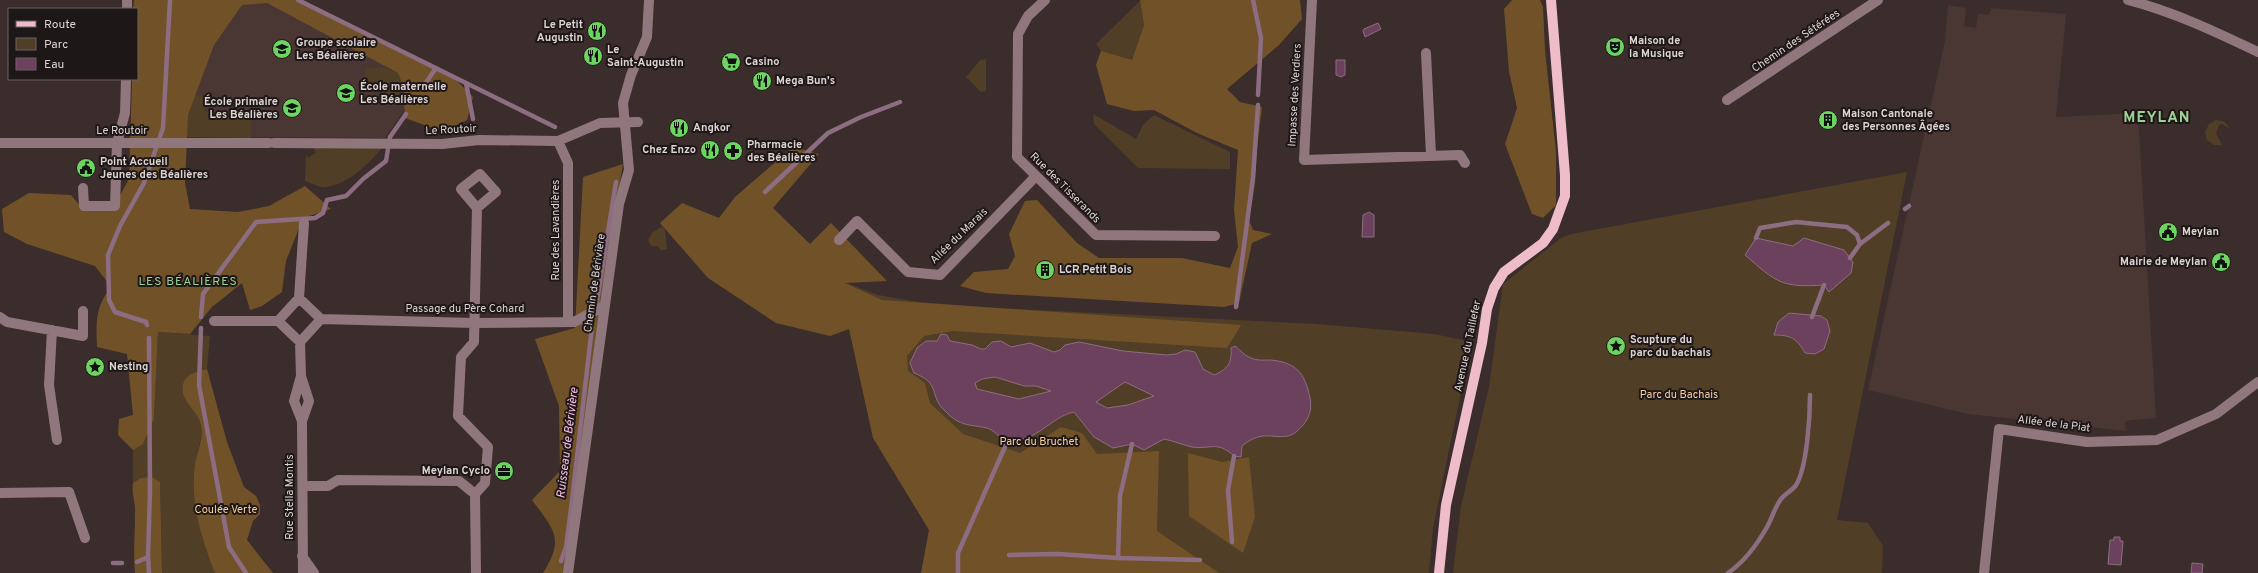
<svg xmlns="http://www.w3.org/2000/svg" width="2258" height="573" font-family="Overpass,sans-serif">
<style>
.built{fill:#4a3633}
.green{fill:#513e27}
.forest{fill:#715228}
.water{fill:#6b415e;stroke:#8d6d81;fill-rule:evenodd}
.lines{fill:none;stroke-linecap:round;stroke-linejoin:round}
.stream{stroke:#8d6d81;stroke-width:4.5}
.minor{stroke:#90777d;stroke-width:10}
.major{stroke:#efbcc9;stroke-width:10}
.labels{text-anchor:middle;dominant-baseline:central;stroke-width:4;stroke-linejoin:round;paint-order:stroke}
.poi-label{font-size:11px;font-weight:bold;fill:#ddd4d3;stroke:#1e1717;text-anchor:start}
.street-label{font-size:11px;fill:#ddd4d3;stroke:#1e1717}
.park-label{font-size:11px;fill:#fad09d;stroke:#1e1717}
.neighbourhood-label{font-size:12px;letter-spacing:1px;fill:#9cd194;stroke:#1e1717}
.water-label{font-size:12px;font-style:italic;fill:#fbc2e8;stroke:#1e1717}
.district-label{font-size:15px;font-weight:bold;letter-spacing:1px;fill:#9cd194;stroke:#1e1717}
</style>
<rect width="100%" height="100%" fill="#3b2d2c"/>
<path class="built" d="M232 0H288L431 71 385 138 179 137 180 95Z
M1948 5 1966 8 1964 26 1976 28 1978 14 1989 15 1991 8 2066 14 2056 117 2138 113 2156 418 2125 421 2126 431 1968 414 1868 390 1945 41Z"/>
<path class="green" d="M1140 1 1144 25 1132 61 1101 51 1096 44Z
M986 59V91L981 92 966 77 980 60Z
M383 67 409 78 394 100 387 95 383 86H376L375 81H366L365 69Z
M180 95 205 96V113H251V138L179 137Z
M1093 114 1136 139 1143 125 1154 115 1230 152V169L1138 168 1094 124Z
M2216 120 2225 122 2230 129 2222 124 2219 125 2216 133 2222 145H2214L2207 140 2205 132 2209 124Z
M316 147H383C368 164 349 184 326 187 320 188 311 183 305 181L306 155 308 158 316 152 314 149Z
M1907 172 1837 520 1868 523 1883 546 1882 573H1453L1461 506 1489 387 1503 284 1561 238 1571 234Z
M662 226 665 230 667 249 661 250 657 246H651L648 240 652 233Z
M844 282 878 295 918 302 998 308 1317 324 1434 334 1463 340 1470 349 1433 528 1429 573H948Z
M158 332 210 336 207 369 197 371 183 384C184 405 201 412 202 427 202 441 196 453 195 466 192 504 200 538 215 573H162L160 482C150 476 143 477 133 483V450L154 419Z"/>
<path class="forest" d="M134 0H297L450 74 473 97 467 120 443 132 405 118 403 85 398 73 267 3 242 5 214 45 188 115 185 183 190 209 238 212 269 206 305 186 331 209 303 218 286 261 282 292 262 306 250 310 242 283 212 307 190 334 158 332 154 419 143 444 133 450 118 435 119 419 133 415 127 354 97 347C96 322 95 307 111 287L95 266 27 244 4 232 2 209 29 193 71 195 81 207 112 210 129 179 132 79H137V9H133Z
M1140 0H1300L1302 19 1279 45 1227 89 1240 102 1262 107 1257 148 1255 184 1249 220 1253 230 1272 234 1252 243 1239 303 1224 307 986 293 960 286 974 272 1008 269 1015 256 1009 234 1025 201 1037 200 1077 243 1099 258H1182L1230 268 1238 247 1234 210 1238 150 1197 133 1154 110 1134 111 1107 104 1096 65 1101 51 1132 60 1144 25Z
M1512 0H1540L1543 7 1545 51 1556 151V205L1543 218 1532 214 1505 144 1517 108 1509 71 1504 9Z
M793 147 819 154 773 208 810 244 831 223 887 281 845 283 882 300 1241 325 1227 348 953 331 924 336 907 356 908 371 925 383 930 403 963 434 1020 453 1061 427 1082 433 1097 454 1159 451 1157 531 1219 573H921L929 530 873 438 849 329 830 336 776 323 708 278 660 223 682 203 719 218 735 197Z
M623 164 610 239 565 573H543C565 538 554 530 532 500L560 471 559 406 535 339 575 328 583 177Z
M207 369 227 442 244 487 256 496 260 505V514L253 521 247 540 273 573H215C201 539 190 501 195 464 197 452 204 438 201 425 198 410 180 402 183 385 185 374 198 371 207 369Z
M1188 453 1222 462 1249 457 1255 517 1243 553 1189 516Z
M152 477 160 482 162 573H135C133 553 135 534 135 514 136 503 131 494 133 483L141 478Z"/>
<path class="water" d="M1378 23 1381 29 1365 37 1363 31 1364 29Z
M1336 60H1345V75L1341 77 1336 75Z
M1369 212 1374 215V237H1362L1363 215Z
M1756 238 1793 246 1804 238 1844 250 1853 262 1851 273 1829 292 1824 285C1781 288 1776 282 1745 255Z
M1789 313 1821 316 1827 320 1830 331 1824 349 1815 354 1805 353C1797 338 1790 335 1774 335L1778 322Z
M941 334 947 335 950 341 972 345 981 349H985L992 342 1001 341 1011 347 1030 343 1054 352 1060 350 1065 345 1079 342 1123 351 1167 355 1176 354 1185 350 1195 352 1203 369 1214 375C1228 369 1232 363 1231 348L1235 346C1240 350 1244 355 1249 357 1256 361 1263 360 1270 360 1296 362 1305 373 1310 398 1313 412 1307 423 1296 432 1287 440 1274 435 1263 436 1255 437 1248 441 1242 446L1241 457 1234 456C1217 440 1210 450 1192 447 1183 445 1174 441 1164 439L1144 450 1132 444 1113 448 1094 437 1074 412C1050 417 1037 443 1008 440 999 439 995 430 987 428 968 424 961 427 945 411 928 395 942 384 914 373L910 363 917 348 926 341H937ZM995 377 1024 386H1036L1051 391 1019 399 977 389 975 383 982 379ZM1125 382 1154 396 1128 405 1107 408 1096 402Z
M2114 537H2120V541H2123L2121 565 2108 564 2110 540H2114Z
M2192 563 2203 564 2202 573H2191Z"/>
<g class="lines">
<path class="stream" d="M298 0 466 83 473 119
M1253 0 1261 38 1258 95
M466 83 555 127
M421 90 436 68
M765 192 828 133 861 117 900 102
M1905 209 1909 206
M1756 238 1760 228 1796 222 1847 227 1857 235 1860 244 1888 223
M1850 258 1860 244
M597 301 616 182
M1236 307 1253 177 1258 105
M201 317 203 294 256 222 315 218 323 213 327 200 346 196 363 179 386 161 390 137 406 114
M1812 317 1824 285
M147 325 146 322 115 312 109 300 108 255 120 226 144 183 163 128 170 0
M201 328 199 385 229 547 246 573
M1232 542 1228 490 1234 456
M1009 555 1058 554 1118 558 1200 560
M148 557 149 573
M1118 558 1120 496 1132 444
M561 561 566 547 571 509 592 327
M137 562 148 557 150 490 149 338
M113 563H122
M958 573V553L1008 440
M1728 573C1744 562 1758 543 1767 527 1772 518 1775 507 1781 499 1785 494 1793 490 1796 485 1807 468 1810 416 1810 395"/>
<path class="minor" d="M1045 0 1028 16 1018 34 1017 157 1096 235 1215 236
M1312 0 1304 160 1460 155 1465 163
M2128 0C2174 12 2216 32 2258 52
M127 9V0
M1426 53 1431 155
M1727 100 1878 0
M558 141 568 163V322
M0 143H269
M274 143 442 144 479 140 558 141 600 123 638 122
M83 188 84 206H115L117 143 125 113 126 79
M839 240 857 221 908 272 940 275 1036 176
M299 298 321 319 300 342 278 321Z
M299 298 304 223
M0 317 7 322 83 336V311
M321 319 474 323 574 322 604 306
M214 321H278
M52 330 49 385 57 440
M300 342 301 376 309 401 302 421 303 573
M301 376 294 401 302 421
M304 486H328L338 480 459 481 475 494
M0 493 69 492 85 538
M302 556 314 573
M476 573 475 494 485 483 488 447 458 416 461 357 474 342 477 208 461 189 480 174 496 192 477 208
M568 573 619 204 629 170 623 103 631 75 647 37 649 0
M1984 573 1999 429 2087 442 2157 440 2216 414 2258 382"/>
<path class="major" d="M1439 573 1446 505 1482 343 1487 309 1494 288 1504 272 1543 243 1553 229 1565 196V175L1551 0"/>
</g>
<defs>
<g id="restaurant-disc" transform="scale(1)"><circle r="9.5" fill="#6dd361" stroke="#1e1717"/><path d="M-5-6h1v4h1v-4h1v4h1v-4h1v5L-1.5 .5V6h-2V.5L-5-1ZM5-6V6H3V1.5H1.5Q1.5-4 5-6Z" fill="#111"/></g>
<g id="theatre-disc" transform="scale(1)"><circle r="9.5" fill="#6dd361" stroke="#1e1717"/><path d="M-5-5.5Q0-4 5-5.5V0Q5 5 0 6Q-5 5-5 0ZM-3.3-2.5H-1v1.5H-3.3ZM1-2.5H3.3v1.5H1ZM-2.8 1Q0 5.5 2.8 1Z" fill="#111"/></g>
<g id="school-disc" transform="scale(1)"><circle r="9.5" fill="#6dd361" stroke="#1e1717"/><path d="M0-5L7-2L0 1L-7-2ZM-4 1L0 2.5L4 1V4Q0 6-4 4Z" fill="#111"/></g>
<g id="supermarket-disc" transform="scale(1)"><circle r="9.5" fill="#6dd361" stroke="#1e1717"/><path d="M-6-5.5h2.5l.6 2H6L4.5 2H-2.5L-4.4-4H-6ZM-1.5 3.2a1.3 1.3 0 1 0 .1 0ZM3 3.2a1.3 1.3 0 1 0 .1 0Z" fill="#111"/></g>
<g id="building-disc" transform="scale(1)"><circle r="9.5" fill="#6dd361" stroke="#1e1717"/><path d="M-4-6H4V6H1V3H-1V6H-4ZM-2.5-4.3h1.7v1.8h-1.7ZM.8-4.3h1.7v1.8H.8ZM-2.5-1h1.7V.8h-1.7ZM.8-1h1.7V.8H.8Z" fill="#111"/></g>
<g id="pharmacy-disc" transform="scale(1)"><circle r="9.5" fill="#6dd361" stroke="#1e1717"/><path d="M-2-6h4v4h4v4h-4v4h-4v-4h-4v-4h4Z" fill="#111"/></g>
<g id="civic-disc" transform="scale(1)"><circle r="9.5" fill="#6dd361" stroke="#1e1717"/><path d="M-.6-6.5H3V-4.5H.6V-3L4-1V1h2V6H-6V1h2V-1L-.6-3ZM-1.2 2.5V6h2.4V2.5Z" fill="#111"/></g>
<g id="sight-disc" transform="scale(1)"><circle r="9.5" fill="#6dd361" stroke="#1e1717"/><path d="M0-6L1.8-2.2L6-1.7L2.9 1.2L3.7 5.4L0 3.3L-3.7 5.4L-2.9 1.2L-6-1.7L-1.8-2.2Z" fill="#111"/></g>
<g id="office-disc" transform="scale(1)"><circle r="9.5" fill="#6dd361" stroke="#1e1717"/><path d="M-6-3h4V-5.5h4V-3h4V5H-6ZM-1-4.5V-3h2v-1.5ZM-6 0V1H6V0Z" fill="#111"/></g>
</defs>
<g fill-rule="evenodd">
<use href="#restaurant-disc" x="597" y="31"/>
<use href="#theatre-disc" x="1615" y="47"/>
<use href="#school-disc" x="282" y="49"/>
<use href="#restaurant-disc" x="593" y="56"/>
<use href="#supermarket-disc" x="731" y="62"/>
<use href="#restaurant-disc" x="762" y="81"/>
<use href="#school-disc" x="346" y="93"/>
<use href="#school-disc" x="292" y="108"/>
<use href="#building-disc" x="1828" y="120"/>
<use href="#restaurant-disc" x="679" y="128"/>
<use href="#restaurant-disc" x="710" y="150"/>
<use href="#pharmacy-disc" x="733" y="151"/>
<use href="#civic-disc" x="86" y="168"/>
<use href="#civic-disc" x="2168" y="232"/>
<use href="#civic-disc" x="2221" y="262"/>
<use href="#building-disc" x="1045" y="270"/>
<use href="#sight-disc" x="1616" y="346"/>
<use href="#sight-disc" x="95" y="367"/>
<use href="#office-disc" x="504" y="471"/>
</g>
<g class="labels">
<g class="poi-label">
<text x="583" y="25" text-anchor="end">Le Petit<tspan x="583" dy="13">Augustin</tspan></text>
<text x="1629" y="41">Maison de<tspan x="1629" dy="13">la Musique</tspan></text>
<text x="296" y="43">Groupe scolaire<tspan x="296" dy="13">Les Béalières</tspan></text>
<text x="607" y="50">Le<tspan x="607" dy="13">Saint-Augustin</tspan></text>
<text x="745" y="62">Casino</text>
<text x="776" y="81">Mega Bun's</text>
<text x="360" y="87">École maternelle<tspan x="360" dy="13">Les Béalières</tspan></text>
<text x="278" y="102" text-anchor="end">École primaire<tspan x="278" dy="13">Les Béalières</tspan></text>
<text x="1842" y="114">Maison Cantonale<tspan x="1842" dy="13">des Personnes Âgées</tspan></text>
<text x="693" y="128">Angkor</text>
<text x="747" y="145">Pharmacie<tspan x="747" dy="13">des Béalières</tspan></text>
<text x="696" y="150" text-anchor="end">Chez Enzo</text>
<text x="100" y="162">Point Accueil<tspan x="100" dy="13">Jeunes des Béalières</tspan></text>
<text x="2182" y="232">Meylan</text>
<text x="2207" y="262" text-anchor="end">Mairie de Meylan</text>
<text x="1059" y="270">LCR Petit Bois</text>
<text x="1630" y="340">Scupture du<tspan x="1630" dy="13">parc du bachais</tspan></text>
<text x="109" y="367">Nesting</text>
<text x="490" y="471" text-anchor="end">Meylan Cyclo</text>
</g>
<g class="street-label">
<text transform="translate(1796 41) rotate(-34)">Chemin des Sétérées</text>
<text transform="translate(1295 95) rotate(-87)">Impasse des Verdiers</text>
<text transform="translate(451 130) rotate(-3)">Le Routoir</text>
<text x="122" y="131">Le Routoir</text>
<text transform="translate(1065 188) rotate(45)">Rue des Tisserands</text>
<text transform="translate(556 230) rotate(-90)">Rue des Lavandières</text>
<text transform="translate(959 236) rotate(-44)">Allée du Marais</text>
<text transform="translate(595 283) rotate(-82)">Chemin de Bérivière</text>
<text x="465" y="309">Passage du Père Cohard</text>
<text transform="translate(1468 346) rotate(-78)">Avenue du Taillefer</text>
<text transform="translate(2054 424) rotate(7)">Allée de la Piat</text>
<text transform="translate(290 497) rotate(-90)">Rue Stella Montis</text>
</g>
<g class="park-label">
<text x="1679" y="395">Parc du Bachais</text>
<text x="1039" y="442">Parc du Bruchet</text>
<text x="226" y="510">Coulée Verte</text>
</g>
<g class="neighbourhood-label">
<text x="188" y="282">LES BÉALIÈRES</text>
</g>
<g class="water-label">
<text transform="translate(568 443) rotate(-83)">Ruisseau de Bérivière</text>
</g>
<g class="district-label">
<text x="2157" y="118">MEYLAN</text>
</g>
</g>
<rect x="8" y="8" width="130" height="72" fill="#1e1717" stroke="#6a6362"/>
<rect x="16" y="21" width="20" height="6" fill="#efbcc9" stroke="#6a6362"/>
<text x="44" y="28" font-size="12" fill="#ddd4d3">Route</text>
<rect x="16" y="38" width="20" height="12" fill="#513e27" stroke="#6a6362"/>
<text x="44" y="48" font-size="12" fill="#ddd4d3">Parc</text>
<rect x="16" y="58" width="20" height="12" fill="#6b415e" stroke="#6a6362"/>
<text x="44" y="68" font-size="12" fill="#ddd4d3">Eau</text>
</svg>
